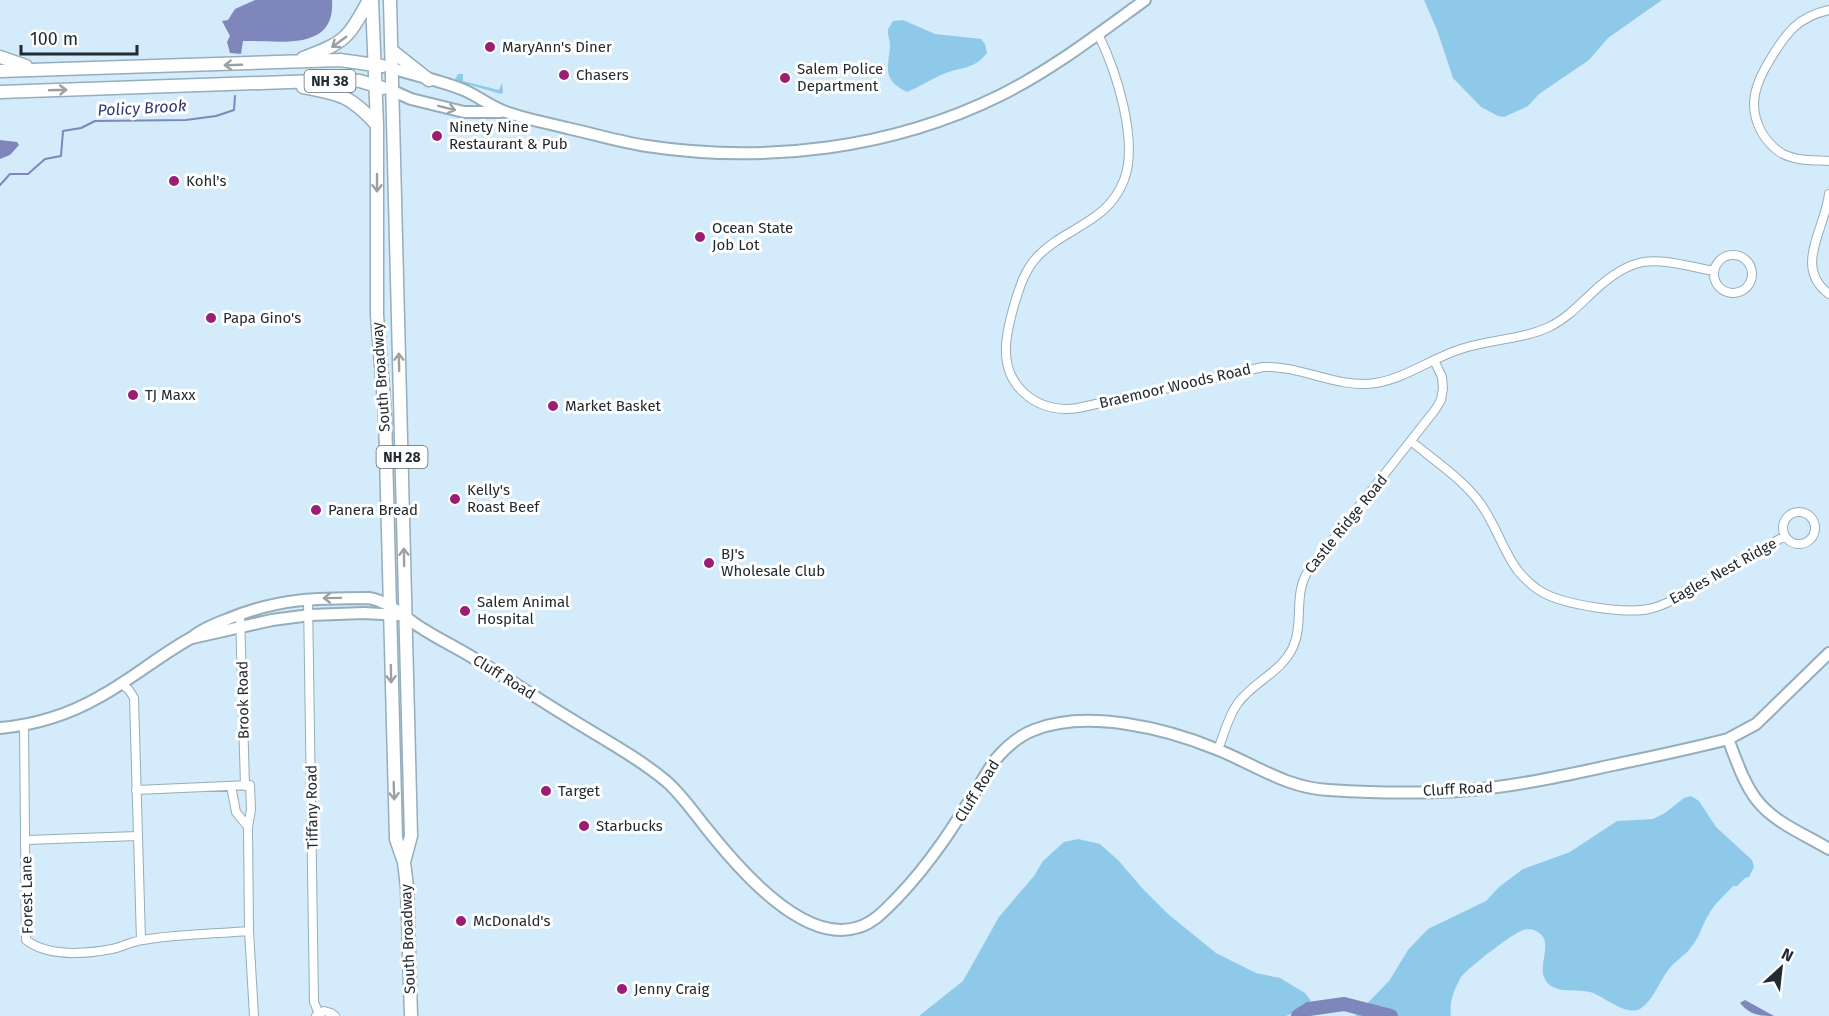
<svg xmlns="http://www.w3.org/2000/svg" width="1829" height="1016" font-family="'Fira Sans',sans-serif">
<style>
.green{fill:#8fc9ea}
.water{fill:#7f86bb}
.lines{fill:none;stroke-linecap:round;stroke-linejoin:round}
.stream{stroke:#7f86bb;stroke-width:2}
.river{stroke:#7f86bb;stroke-width:14}
.street-casing{stroke:#96adbb;stroke-width:10}
.secondary-casing{stroke:#96adbb;stroke-width:14}
.primary-casing{stroke:#96adbb;stroke-width:15}
.street{stroke:#fff;stroke-width:8}
.secondary{stroke:#fff;stroke-width:10}
.primary{stroke:#fff;stroke-width:12}
.oneway{stroke:#9ca0a2}
.poi-dot{fill:#9c1e74;stroke:#fff;stroke-width:2}
.labels{text-anchor:middle;dominant-baseline:central;stroke-width:6;stroke-linejoin:round;paint-order:stroke}
.shield{fill:#fff;stroke:#646b6f;stroke-width:1.5}
.shield-label{font-size:14px;font-weight:bold;fill:#222b31}
.poi-label{font-size:15px;fill:#222b31;stroke:#fff;text-anchor:start}
.street-label{font-size:15px;fill:#222b31;stroke:#fff}
.water-label{font-size:16px;font-style:italic;fill:#333576;stroke:#fff}
</style>
<rect width="100%" height="100%" fill="#d3ebfa"/>
<path class="green" d="M1424 0H1662L1608 38 1589 60 1539 94 1528 106 1504 117 1498 116 1481 107 1453 78 1437 30Z
M903 20 935 34 981 39 985 44 987 53C973 71 960 66 941 75 930 80 919 87 907 92 884 80 887 72 890 48 891 42 887 36 888 29L893 21Z
M458 74H463V81L499 90 502 83 503 92 501 94 460 82 455 79Z
M1691 796 1699 801 1716 827 1752 860 1754 867 1749 877 1745 878 1737 886H1733C1725 895 1714 904 1709 914 1702 925 1700 936 1692 946 1686 955 1676 960 1669 969 1660 980 1653 1001 1640 1009 1626 1016 1606 998 1593 993 1578 987 1552 997 1544 977 1538 963 1555 940 1536 931 1533 929 1527 929 1523 930 1513 933 1468 968 1461 977 1454 989 1449 1003 1451 1016H1355L1389 981 1408 950 1428 929 1486 901 1499 887 1523 869 1570 852 1617 821 1653 819 1665 813 1684 798Z
M1078 839 1100 844 1118 860 1143 889 1168 914 1216 953 1256 973 1280 978 1305 993 1311 1001 1305 1008 1286 1016H919L963 981 999 917 1034 876 1043 861 1064 842Z"/>
<path class="water" d="M255 0H332C336 53 278 40 243 41L241 54 230 53 227 42 230 36 222 21 228 20 235 9Z
M0 140 17 142 19 145 10 155 0 159Z
M1745 1000 1774 1016C1759 1016 1750 1015 1740 1003Z"/>
<g class="lines">
<path class="stream" d="M0 185 10 174H28L45 159 61 156 63 131 81 128 95 121 186 120 216 116 234 110 235 96"/>
<path class="river" d="M1298 1016 1309 1009 1344 1004 1391 1016"/>
<g class="street-casing">
<path id="street" d="M1829 10C1798 17 1787 32 1771 58 1756 82 1747 105 1761 131 1766 140 1774 149 1783 154 1797 161 1814 160 1829 161
M1098 34C1116 70 1139 141 1124 180 1107 224 1065 227 1037 257 1025 270 1020 286 1015 302 1006 333 997 367 1023 392 1039 407 1058 411 1078 408L1263 367C1301 365 1337 389 1376 383 1406 378 1432 358 1461 349 1490 339 1521 340 1549 327 1566 319 1579 305 1592 293 1638 249 1657 260 1714 271
M1829 194C1825 230 1793 267 1829 294
M1714 274a19 19 0 1 1 38 0a19 19 0 1 1-38 0Z
M1412 442C1434 460 1459 477 1477 499 1495 521 1502 550 1518 571 1525 579 1533 587 1542 592 1564 605 1625 614 1649 609 1659 607 1667 603 1675 599L1785 536
M1783 528a16 16 0 1 1 32 0a16 16 0 1 1-32 0Z
M308 599 314 1002 319 1014
M240 614 245 786
M121 683 129 690 134 698 141 940
M24 725 26 940C48 957 86 954 112 949 122 947 132 941 143 940 178 934 214 934 249 931
M1218 749C1224 735 1228 716 1238 703 1253 682 1282 672 1293 647 1304 623 1293 595 1308 571L1435 410 1441 400 1443 388 1442 377 1434 360
M231 786 236 812 248 827
M136 790 250 785 251 809 248 827 249 931 254 1016
M27 840 137 836
M316 1016 324 1011 331 1013 335 1016"/>
</g>
<g class="secondary-casing">
<path id="secondary" d="M392 68C416 76 443 81 466 91 479 97 492 107 506 112 526 119 547 123 567 128 594 134 620 142 647 146 766 164 892 149 1001 95 1053 69 1098 34 1145 0
M393 91 411 99 464 112H501
M192 638 272 620 310 615 364 613 399 615
M0 728C35 725 70 714 101 696 132 679 160 655 191 638 202 629 214 624 228 619 279 598 316 598 369 598 392 602 404 618 423 629 440 640 458 648 475 659 507 678 538 699 571 719 603 739 637 757 666 781 682 795 694 813 707 829 738 868 804 946 859 927 875 922 886 909 898 897 939 854 964 809 995 760 1006 747 1018 736 1034 730 1087 709 1165 728 1216 749 1254 764 1286 788 1329 790 1376 793 1424 794 1470 790 1518 786 1566 775 1613 765 1651 757 1690 749 1728 739L1756 724 1829 653
M1728 739C1736 759 1743 782 1756 799 1773 822 1804 834 1829 849"/>
</g>
<g class="primary-casing">
<path id="primary" d="M372 0 377 125V315L385 415 396 839 404 862 407 887 411 1016
M390 0 411 836 404 862
M391 50 429 80
M0 57 26 66
M303 58C345 42 347 40 369 0
M0 71 340 60 382 66
M303 87C341 94 351 96 377 125
M0 92 345 80 360 81 383 88"/>
</g>
<use href="#street" class="street"/>
<use href="#secondary" class="secondary"/>
<use href="#primary" class="primary"/>
</g>
<defs><path id="oneway-shaft" d="M-6 0H5M1.5-3L5.5 0L1.5 3" fill="none" stroke-width="1.6" stroke-linecap="round" stroke-linejoin="round" transform="scale(1.5)"/></defs>
<g class="oneway">
<use href="#oneway-shaft" transform="translate(339 42) rotate(144)"/>
<use href="#oneway-shaft" transform="translate(233 65) rotate(178)"/>
<use href="#oneway-shaft" transform="translate(58 90) rotate(-2)"/>
<use href="#oneway-shaft" transform="translate(447 108) rotate(14)"/>
<use href="#oneway-shaft" transform="translate(377 183) rotate(90)"/>
<use href="#oneway-shaft" transform="translate(399 362) rotate(-91)"/>
<use href="#oneway-shaft" transform="translate(404 557) rotate(-91)"/>
<use href="#oneway-shaft" transform="translate(332 598) rotate(179)"/>
<use href="#oneway-shaft" transform="translate(391 674) rotate(89)"/>
<use href="#oneway-shaft" transform="translate(394 791) rotate(88)"/>
</g>
<g class="poi-dot">
<circle cx="490" cy="47" r="6"/>
<circle cx="564" cy="75" r="6"/>
<circle cx="785" cy="78" r="6"/>
<circle cx="437" cy="136" r="6"/>
<circle cx="174" cy="181" r="6"/>
<circle cx="700" cy="237" r="6"/>
<circle cx="211" cy="318" r="6"/>
<circle cx="133" cy="395" r="6"/>
<circle cx="553" cy="406" r="6"/>
<circle cx="455" cy="499" r="6"/>
<circle cx="316" cy="510" r="6"/>
<circle cx="709" cy="563" r="6"/>
<circle cx="465" cy="611" r="6"/>
<circle cx="546" cy="791" r="6"/>
<circle cx="584" cy="826" r="6"/>
<circle cx="461" cy="921" r="6"/>
<circle cx="622" cy="989" r="6"/>
</g>
<g class="labels">
<g class="shield">
<rect x="304.5" y="70" width="51" height="22" rx="4.5"/>
<rect x="376.5" y="446" width="51" height="22" rx="4.5"/>
</g>
<g class="shield-label">
<text x="330" y="81">NH 38</text>
<text x="402" y="457">NH 28</text>
</g>
<g class="poi-label">
<text x="502" y="47">MaryAnn's Diner</text>
<text x="797" y="69">Salem Police<tspan x="797" dy="17">Department</tspan></text>
<text x="576" y="75">Chasers</text>
<text x="449" y="127">Ninety Nine<tspan x="449" dy="17">Restaurant &amp; Pub</tspan></text>
<text x="186" y="181">Kohl's</text>
<text x="712" y="228">Ocean State<tspan x="712" dy="17">Job Lot</tspan></text>
<text x="223" y="318">Papa Gino's</text>
<text x="145" y="395">TJ Maxx</text>
<text x="565" y="406">Market Basket</text>
<text x="467" y="490">Kelly's<tspan x="467" dy="17">Roast Beef</tspan></text>
<text x="328" y="510">Panera Bread</text>
<text x="721" y="554">BJ's<tspan x="721" dy="17">Wholesale Club</tspan></text>
<text x="477" y="602">Salem Animal<tspan x="477" dy="17">Hospital</tspan></text>
<text x="558" y="791">Target</text>
<text x="596" y="826">Starbucks</text>
<text x="473" y="921">McDonald's</text>
<text x="634" y="989">Jenny Craig</text>
</g>
<g class="street-label">
<text transform="translate(381 377) rotate(-94)">South Broadway</text>
<text transform="translate(1175 386) rotate(-13)">Braemoor Woods Road</text>
<text transform="translate(1346 524) rotate(-51)">Castle Ridge Road</text>
<text transform="translate(1723 571) rotate(-29)">Eagles Nest Ridge</text>
<text transform="translate(504 677) rotate(32)">Cluff Road</text>
<text transform="translate(243 700) rotate(-91)">Brook Road</text>
<text transform="translate(1458 789) rotate(-3)">Cluff Road</text>
<text transform="translate(977 791) rotate(-58)">Cluff Road</text>
<text transform="translate(312 807) rotate(-91)">Tiffany Road</text>
<text transform="translate(27 895) rotate(-91)">Forest Lane</text>
<text transform="translate(408 939) rotate(-92)">South Broadway</text>
</g>
<g class="water-label">
<text transform="translate(142 108) rotate(-3)">Policy Brook</text>
</g>
</g>
<g transform="translate(1781 968) rotate(27)" stroke="#ffffff" stroke-width="4.5" paint-order="stroke">
<path d="M0-4.5L10 22L0 15L-10 22Z" fill="#222b31"/>
<text y="-9" font-size="16" font-weight="bold" text-anchor="middle" fill="#222b31">N</text>
</g>
<path d="M21 45v9h116v-9" fill="none" stroke="#222b31" stroke-width="3"/>
<text x="30" y="45" font-size="18" fill="#222b31" stroke="#ffffff" stroke-width="4.5" paint-order="stroke">100 m</text>
</svg>
